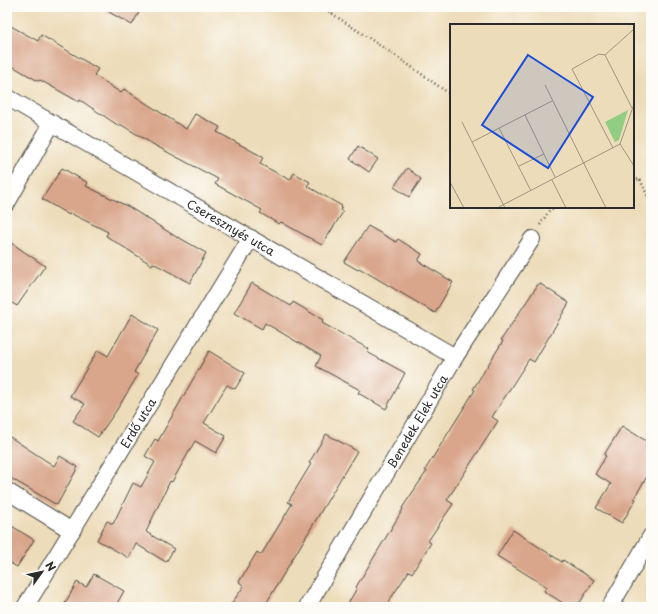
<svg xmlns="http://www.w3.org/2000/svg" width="658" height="614" font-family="'Playpen Sans',sans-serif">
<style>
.building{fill:#d9a68b}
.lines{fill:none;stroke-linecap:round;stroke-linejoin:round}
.street-casing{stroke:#484640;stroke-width:18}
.path{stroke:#484640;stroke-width:2.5;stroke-dasharray:1 3;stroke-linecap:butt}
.street{stroke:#fff;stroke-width:16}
.labels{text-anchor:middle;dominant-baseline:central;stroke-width:3;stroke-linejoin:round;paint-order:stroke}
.street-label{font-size:12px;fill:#2b2b2b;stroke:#fdfcf7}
.inset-road{fill:none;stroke:#9f9580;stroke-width:1}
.view{fill:#1d4ed8;fill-opacity:0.15;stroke:#1d4ed8;stroke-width:2}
.inset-edge{fill:none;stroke:#2b2b2b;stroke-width:2}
</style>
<rect width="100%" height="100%" fill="#fdfcf7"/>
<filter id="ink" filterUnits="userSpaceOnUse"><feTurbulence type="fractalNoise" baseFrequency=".025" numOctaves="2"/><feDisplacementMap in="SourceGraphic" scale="8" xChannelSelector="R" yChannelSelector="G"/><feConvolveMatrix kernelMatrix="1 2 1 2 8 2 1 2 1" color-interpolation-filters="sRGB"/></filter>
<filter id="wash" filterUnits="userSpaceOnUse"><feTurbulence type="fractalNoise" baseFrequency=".012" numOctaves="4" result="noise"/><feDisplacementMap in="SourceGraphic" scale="16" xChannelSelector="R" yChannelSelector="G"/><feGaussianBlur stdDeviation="0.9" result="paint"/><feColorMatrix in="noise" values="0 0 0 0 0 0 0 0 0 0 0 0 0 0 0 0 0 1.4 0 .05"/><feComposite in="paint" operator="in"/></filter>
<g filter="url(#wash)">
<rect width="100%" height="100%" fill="#eddcb9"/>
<g id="blocks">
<path class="building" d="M100 7H142L132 25Z
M7 24 38 41 41 35 98 69 94 75 121 93 124 89 186 129 195 114 220 127 217 132 263 157 260 164 290 180 294 173 310 182 307 186 342 206 340 210 343 212 322 245 281 222 279 224 260 213 262 210 215 184 218 179 156 146 120 124 119 126 80 100 79 102 40 80 38 81 7 63Z
M358 146 378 159 369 172 350 159Z
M62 168 88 183 86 186 129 207 178 238V237L206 253 190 283 153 263 152 265 106 236 108 232 70 213 69 215 42 199Z
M407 168 421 179 409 197 394 187Z
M368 226 396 242 398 239 422 254 418 261 453 282 435 313 359 268 358 270 344 262Z
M7 240 45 266 17 306 7 300Z
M252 283 291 306 293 302 323 320 322 323 369 349 367 352 405 373 386 409 358 393 360 390 316 366 321 356 265 323 262 329 234 313Z
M539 283 569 303 534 362 529 359 492 417 498 421 447 500 453 504 428 541 431 543 412 573 409 571 385 607H346L357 588 356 587 403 509 402 508 427 471 425 470 475 390 473 389 503 341 501 340Z
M132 314 158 330 134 372 138 375 116 411 98 437 73 421 85 404 70 396 98 350 108 356Z
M209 351 245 373 235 389 227 385 204 423 226 436 216 453 195 441 172 482 170 481 146 532 174 549 166 562 136 544 129 558 97 540 107 521 113 524 133 483 141 487 155 462 145 456 155 439 158 441Z
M622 426 651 444V470L634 498 636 499 622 523 596 508 611 484 595 474 606 456 604 455Z
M326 434 357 451 264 607H229L244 586 239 582 257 552 261 555 292 504 288 502 311 464 309 463Z
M7 435 54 466 60 456 78 467 57 505 7 476Z
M7 523 34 540 17 567 7 561Z
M513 530 562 562 563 560 594 580 577 607H569L544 591 547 587 497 556Z
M94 574 124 591 115 607H63L77 582 86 587Z"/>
</g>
</g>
<g filter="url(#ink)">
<use href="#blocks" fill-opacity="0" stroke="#484640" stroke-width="1"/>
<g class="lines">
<g class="street-casing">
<g id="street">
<path id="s1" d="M7 97 455 357"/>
<path d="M7 203 52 123"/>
<path d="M7 491 72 531"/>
<path id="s2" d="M25 607 251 238"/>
<path id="s3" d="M307 607 455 357 532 239"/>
<path d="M610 607 651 536"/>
</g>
</g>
<path class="path" d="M322 7 396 56 451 95
M633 180 640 179 651 204
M540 225 549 211 555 207"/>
<use href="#street" class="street"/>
</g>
</g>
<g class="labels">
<g class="street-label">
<text stroke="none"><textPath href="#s1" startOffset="259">Cseresznyés utca</textPath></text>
<text stroke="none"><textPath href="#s3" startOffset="216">Benedek Elek utca</textPath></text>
<text stroke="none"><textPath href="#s2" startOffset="216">Erdő utca</textPath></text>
</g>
</g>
<g transform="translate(450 24)">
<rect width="184" height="184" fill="#eddcb9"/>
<path d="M178 86 169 116 165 118 155 98Z" fill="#91ce83"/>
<path class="inset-road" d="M155 31 149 30 122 45 163 124M155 31 182 84M155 31 184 5M95 61 156 184M75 91 105 153M12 98 55 184M49 104 81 167M22 118 102 77M170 120 184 80M170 120 184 142M69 142 94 130M102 156 116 184M0 158 14 184M47 184 170 120"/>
<path class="view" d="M78 31 143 73 98 144 32 101Z"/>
<rect width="184" height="184" class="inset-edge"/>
</g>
<rect width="658" height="614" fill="none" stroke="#fdfcf7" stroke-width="24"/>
<g transform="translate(42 572) rotate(57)" stroke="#fdfcf7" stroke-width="3" paint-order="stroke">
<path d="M0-3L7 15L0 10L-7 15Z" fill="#2b2b2b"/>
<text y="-6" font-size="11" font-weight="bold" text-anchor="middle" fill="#2b2b2b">N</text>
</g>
</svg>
